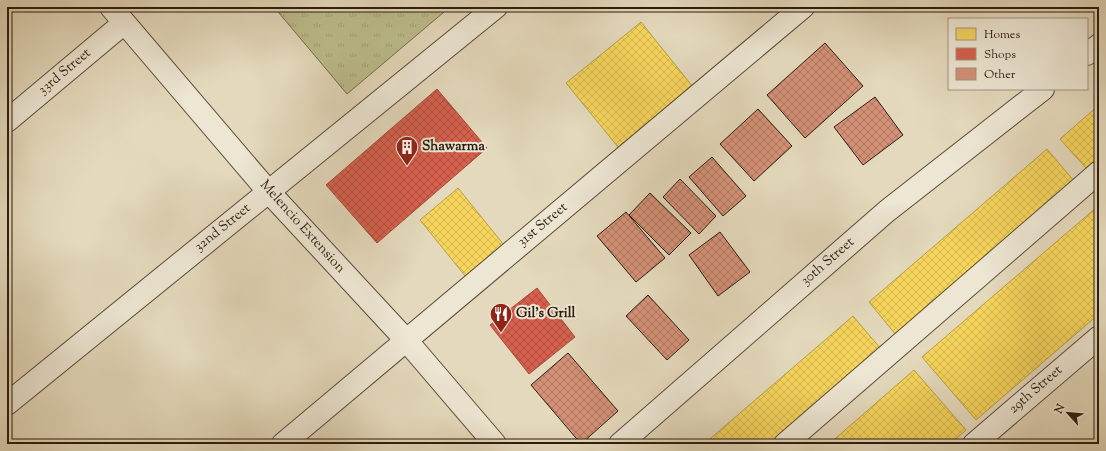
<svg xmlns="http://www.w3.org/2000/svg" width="1106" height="451" font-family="'Sorts Mill Goudy',serif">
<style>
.grass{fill:url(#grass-tufts);stroke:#746c4c}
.homes{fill:url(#homes-cross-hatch);stroke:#b99e44}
.shops{fill:url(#shops-cross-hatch);stroke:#a34c3a}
.building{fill:url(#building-cross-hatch);stroke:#2c1c0d}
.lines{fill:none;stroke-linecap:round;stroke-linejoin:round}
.minor-casing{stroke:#5a4b39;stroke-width:24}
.minor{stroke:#ede6d3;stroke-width:22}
.labels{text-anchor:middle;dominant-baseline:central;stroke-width:4;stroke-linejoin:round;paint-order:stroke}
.street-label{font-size:14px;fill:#2c1c0d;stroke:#ede6d3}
.poi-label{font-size:14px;font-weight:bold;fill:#2c1c0d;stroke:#ede6d3;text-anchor:start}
</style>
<defs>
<pattern id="grass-tufts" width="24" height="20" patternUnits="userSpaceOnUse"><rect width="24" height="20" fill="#bcbc8b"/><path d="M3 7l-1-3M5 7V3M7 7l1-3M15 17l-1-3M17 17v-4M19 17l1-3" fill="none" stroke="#a2a177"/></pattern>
<pattern id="homes-cross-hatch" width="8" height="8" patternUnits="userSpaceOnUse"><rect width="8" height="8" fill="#f6d55c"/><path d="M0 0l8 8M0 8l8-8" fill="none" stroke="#d3b64f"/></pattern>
<pattern id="shops-cross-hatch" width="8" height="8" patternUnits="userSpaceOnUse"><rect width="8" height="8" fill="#d6604d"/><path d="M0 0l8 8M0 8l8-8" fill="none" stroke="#ae4e3e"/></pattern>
<pattern id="building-cross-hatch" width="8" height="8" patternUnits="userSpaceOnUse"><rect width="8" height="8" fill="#d49177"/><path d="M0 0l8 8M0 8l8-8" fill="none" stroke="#ac7660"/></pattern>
</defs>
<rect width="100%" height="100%" fill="#e4d9bc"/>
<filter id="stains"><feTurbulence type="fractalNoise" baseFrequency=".005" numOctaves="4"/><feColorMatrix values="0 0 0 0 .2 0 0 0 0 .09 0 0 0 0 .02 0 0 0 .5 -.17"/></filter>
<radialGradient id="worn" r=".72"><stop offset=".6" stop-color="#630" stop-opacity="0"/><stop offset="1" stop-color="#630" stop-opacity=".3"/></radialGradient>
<path class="grass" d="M274 7H450L347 94Z"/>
<path class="homes" d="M641 22 693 87 618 147 566 83Z
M1099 105V157L1086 168 1060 139Z
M1047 149 1075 182 896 335 869 302Z
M458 188 508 250 470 282 420 220Z
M1097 207 1099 209V314L976 420 922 357Z
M853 316 881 349 771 444H704Z
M914 370 966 430 950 444H829Z"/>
<path class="shops" d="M437 89 487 148 377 243 326 185Z
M537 288 575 337 529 374 490 325Z"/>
<path class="building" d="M825 43 863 86 805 138 767 95Z
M875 97 903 135 863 165 834 127Z
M758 109 792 146 754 181 720 144Z
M712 157 746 196 723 216 689 177Z
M680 179 716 216 699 234 663 197Z
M650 193 691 233 669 255 629 215Z
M626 212 665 258 636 282 597 236Z
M720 232 750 272 718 296 689 255Z
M648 295 689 340 667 360 626 316Z
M568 353 618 411 581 444 531 385Z"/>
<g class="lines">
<g class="minor-casing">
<path id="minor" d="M111 7 268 191 406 340 495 444
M1087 54 1099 45
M7 121 124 23
M7 404 496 7
M283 444 803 7
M620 444 887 211 1043 89
M785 444 1099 172
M974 444 1099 337"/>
</g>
<use href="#minor" class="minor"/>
</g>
<defs>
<g id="building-pin" transform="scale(1.15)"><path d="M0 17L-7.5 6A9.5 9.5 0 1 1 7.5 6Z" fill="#8f2418" stroke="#ede6d3"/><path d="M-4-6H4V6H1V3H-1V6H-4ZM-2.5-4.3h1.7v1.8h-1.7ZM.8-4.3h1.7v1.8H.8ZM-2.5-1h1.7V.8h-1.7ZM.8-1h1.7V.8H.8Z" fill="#fff"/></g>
<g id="restaurant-pin" transform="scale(1.15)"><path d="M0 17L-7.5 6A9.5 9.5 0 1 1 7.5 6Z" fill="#8f2418" stroke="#ede6d3"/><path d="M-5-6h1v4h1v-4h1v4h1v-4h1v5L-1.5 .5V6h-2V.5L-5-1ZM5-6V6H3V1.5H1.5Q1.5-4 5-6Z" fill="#fff"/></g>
</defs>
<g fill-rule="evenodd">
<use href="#building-pin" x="407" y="147"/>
<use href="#restaurant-pin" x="501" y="314"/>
</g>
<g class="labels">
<g class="street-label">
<text transform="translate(65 72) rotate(-40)">33rd Street</text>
<text transform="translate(543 225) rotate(-40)">31st Street</text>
<text transform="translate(302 227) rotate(48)">Melencio Extension</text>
<text transform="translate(223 228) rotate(-39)">32nd Street</text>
<text transform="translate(828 262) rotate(-41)">30th Street</text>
<text transform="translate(1036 390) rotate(-41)">29th Street</text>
</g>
<g class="poi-label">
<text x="422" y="147">Shawarma</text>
<text x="516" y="314">Gil's Grill</text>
</g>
</g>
<rect width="1106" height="451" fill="none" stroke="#e4d9bc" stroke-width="24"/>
<rect x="8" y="8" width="1090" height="435" fill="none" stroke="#2c1c0d" stroke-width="2"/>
<rect x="12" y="12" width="1082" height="427" fill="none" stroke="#2c1c0d"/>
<rect x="948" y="18" width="140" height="72" fill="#ede6d3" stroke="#a09584"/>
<rect x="956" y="28" width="20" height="12" fill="#f6d55c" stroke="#a09584"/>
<text x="984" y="38" font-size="12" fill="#2c1c0d">Homes</text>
<rect x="956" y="48" width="20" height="12" fill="#d6604d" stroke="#a09584"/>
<text x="984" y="58" font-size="12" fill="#2c1c0d">Shops</text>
<rect x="956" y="68" width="20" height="12" fill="#d49177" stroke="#a09584"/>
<text x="984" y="78" font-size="12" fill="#2c1c0d">Other</text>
<g transform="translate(1068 413) rotate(297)" stroke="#ede6d3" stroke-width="3" paint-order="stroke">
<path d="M0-3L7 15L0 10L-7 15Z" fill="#2c1c0d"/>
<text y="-6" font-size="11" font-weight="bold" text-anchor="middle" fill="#2c1c0d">N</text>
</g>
<rect width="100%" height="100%" filter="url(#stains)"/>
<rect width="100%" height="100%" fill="url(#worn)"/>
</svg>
